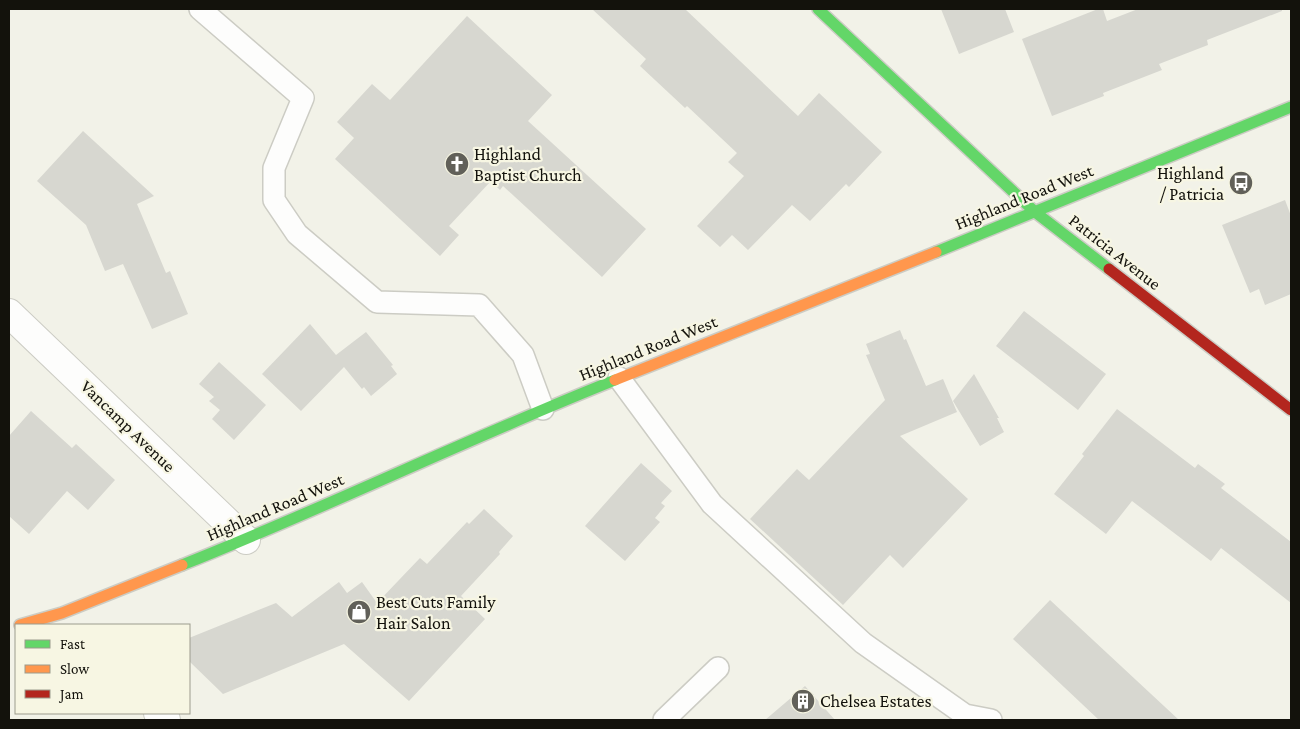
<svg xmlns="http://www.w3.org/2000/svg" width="1300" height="729" font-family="'Crimson Pro',serif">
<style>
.building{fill:#d7d7d0}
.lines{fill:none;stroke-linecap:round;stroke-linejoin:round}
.lane-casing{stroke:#ccccc4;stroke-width:24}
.street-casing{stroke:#ccccc4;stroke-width:30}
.fast-casing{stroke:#ccccc4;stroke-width:14}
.slow-casing{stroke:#ccccc4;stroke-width:14}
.jam-casing{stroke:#ccccc4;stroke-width:14}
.lane{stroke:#fdfdfc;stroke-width:21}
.street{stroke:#fdfdfc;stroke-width:28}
.fast{stroke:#63d668;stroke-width:11}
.slow{stroke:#ff974d;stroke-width:11}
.jam{stroke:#b3261e;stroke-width:11}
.labels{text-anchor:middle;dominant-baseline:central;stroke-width:4.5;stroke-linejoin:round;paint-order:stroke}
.poi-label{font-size:18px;fill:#13120c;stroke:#f7f6e3;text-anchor:start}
.street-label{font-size:18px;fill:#13120c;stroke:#f7f6e3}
</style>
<rect width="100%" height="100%" fill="#f2f2e8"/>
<path class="building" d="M592 9H685L798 116 819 93 882 152 849 187 846 184 810 221 792 205 748 250 732 235 720 247 697 226 744 176 728 162 737 153 687 106 685 108 640 66 646 59Z
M941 9H1005L1014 32 959 54Z
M1098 9H1103L1107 21 1138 9H1282V11L1207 40 1208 45 1159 64 1162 70 1103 93 1104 96 1052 116 1022 39Z
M467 16 552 95 528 121 646 229 602 277 503 186 500 190 491 181 449 226 459 235 440 256 335 159 354 138 337 122 372 84 390 100Z
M83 131 154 196 137 204 166 273 170 271 188 314 152 329 123 264 105 271 86 225 37 181Z
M1285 200 1291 216V294L1265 305 1259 289 1250 293 1222 225Z
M1024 311 1106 374 1078 410 996 346Z
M310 324 336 355 366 332 393 365 391 366 397 374 371 396 364 387 362 389 344 367 301 411 262 374Z
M900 330 904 340 906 339 926 386 943 379 957 412 900 436 968 499 903 568 890 555 843 605 750 519 797 469 809 480 885 400 866 355 870 354 866 344Z
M219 362 266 405 234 440 212 419 220 410 209 401 214 397 199 384Z
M974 374 999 418H997L1004 432 980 446 953 401Z
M1117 409 1195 468 1198 464 1225 484 1221 488 1291 542V603L1221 548 1211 561 1132 501 1106 534 1054 494 1084 456 1082 454Z
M31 411 72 448 76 444 115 480 88 510 67 491 29 534 9 516V436Z
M641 463 672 491 661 503 665 506 655 518 660 522 625 561 585 526Z
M484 509 513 536 499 552 500 554 461 596 485 619 409 701 344 644 223 694 189 661V638L276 603 292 617 339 582 347 593 362 582 377 603 420 558 427 564 467 522 469 524Z
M1050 600 1179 720H1099L1013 639Z
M805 686 835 720H765Z"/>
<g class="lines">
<g class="lane-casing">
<path id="lane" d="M200 9 303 98 274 168V200L297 234 377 302 479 305 523 355 543 409
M619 378 712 504 863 643 965 715 991 720
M664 720 718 668"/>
</g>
<g class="street-casing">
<path id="street" d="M9 313 246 540
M158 713 166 720"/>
</g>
<g class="fast-casing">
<path id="fast" d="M818 9 1035 212 1109 269
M936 252 1291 107
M182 565C328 507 469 438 615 380"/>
</g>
<g class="slow-casing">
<path id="slow" d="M615 380 936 252
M20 625 62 613 182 565"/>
</g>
<g class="jam-casing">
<path id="jam" d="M1109 269 1291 410"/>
</g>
<use href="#lane" class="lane"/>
<use href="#street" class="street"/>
<use href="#fast" class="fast"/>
<use href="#slow" class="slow"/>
<use href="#jam" class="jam"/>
</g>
<defs>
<g id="church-disc" transform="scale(1.25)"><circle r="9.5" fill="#616059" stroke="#f7f6e3"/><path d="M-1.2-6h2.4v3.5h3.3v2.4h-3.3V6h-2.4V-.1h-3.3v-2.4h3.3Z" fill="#fff"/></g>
<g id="bus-disc" transform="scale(1.25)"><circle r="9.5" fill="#616059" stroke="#f7f6e3"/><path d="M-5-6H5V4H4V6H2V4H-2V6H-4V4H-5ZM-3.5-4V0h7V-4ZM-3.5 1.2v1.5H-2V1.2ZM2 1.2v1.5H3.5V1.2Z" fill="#fff"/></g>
<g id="shop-disc" transform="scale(1.25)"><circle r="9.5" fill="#616059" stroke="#f7f6e3"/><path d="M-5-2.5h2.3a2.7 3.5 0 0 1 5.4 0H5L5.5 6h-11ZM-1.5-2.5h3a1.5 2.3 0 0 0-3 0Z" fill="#fff"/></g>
<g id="building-disc" transform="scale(1.25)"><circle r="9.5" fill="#616059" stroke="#f7f6e3"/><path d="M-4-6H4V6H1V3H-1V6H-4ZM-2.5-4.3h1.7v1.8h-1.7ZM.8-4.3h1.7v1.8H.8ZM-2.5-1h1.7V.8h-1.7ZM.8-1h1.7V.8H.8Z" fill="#fff"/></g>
</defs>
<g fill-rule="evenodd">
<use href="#church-disc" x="457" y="164"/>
<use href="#bus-disc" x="1241" y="183"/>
<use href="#shop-disc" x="359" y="612"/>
<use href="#building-disc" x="803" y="701"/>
</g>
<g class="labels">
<g class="poi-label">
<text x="474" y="154">Highland<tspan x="474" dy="21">Baptist Church</tspan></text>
<text x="1224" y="173" text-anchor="end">Highland<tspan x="1224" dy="21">/ Patricia</tspan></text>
<text x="376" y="602">Best Cuts Family<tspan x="376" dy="21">Hair Salon</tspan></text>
<text x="820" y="701">Chelsea Estates</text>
</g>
<g class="street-label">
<text transform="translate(1024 197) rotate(-22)">Highland Road West</text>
<text transform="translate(1115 252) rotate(38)">Patricia Avenue</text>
<text transform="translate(648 348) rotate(-22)">Highland Road West</text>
<text transform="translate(128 426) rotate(44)">Vancamp Avenue</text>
<text transform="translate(275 507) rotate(-23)">Highland Road West</text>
</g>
</g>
<rect width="1300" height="729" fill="none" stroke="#13120c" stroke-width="20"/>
<rect x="15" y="624" width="175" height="90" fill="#f7f6e3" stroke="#9c9b8d"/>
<rect x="25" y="640" width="25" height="8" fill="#63d668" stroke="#9c9b8d"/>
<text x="60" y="649" font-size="15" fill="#13120c">Fast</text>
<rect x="25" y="665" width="25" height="8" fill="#ff974d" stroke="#9c9b8d"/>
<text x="60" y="674" font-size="15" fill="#13120c">Slow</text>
<rect x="25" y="690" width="25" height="8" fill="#b3261e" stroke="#9c9b8d"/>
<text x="60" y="699" font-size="15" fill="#13120c">Jam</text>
</svg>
